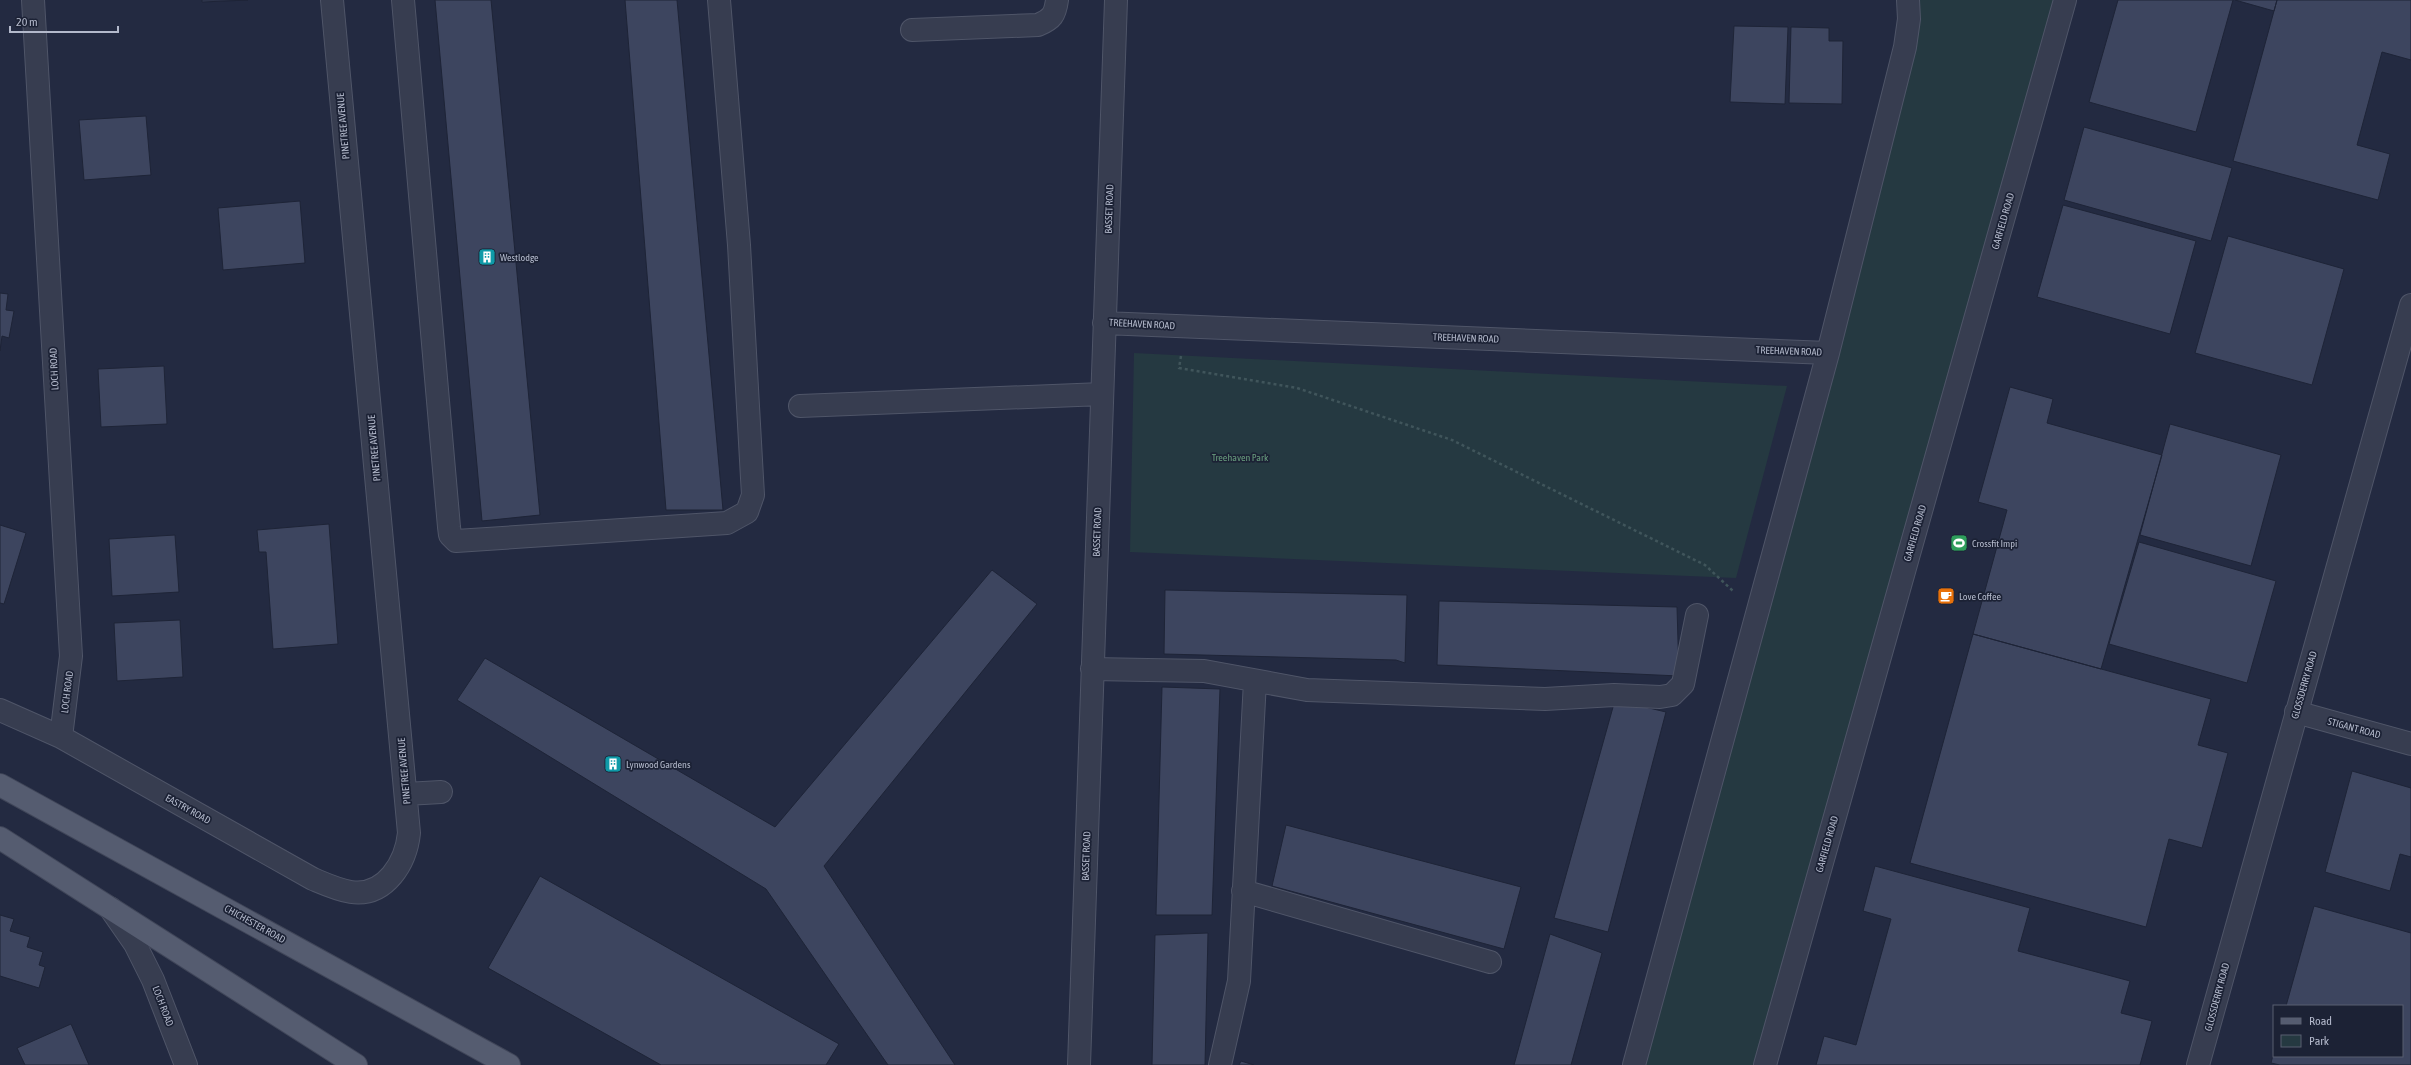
<svg xmlns="http://www.w3.org/2000/svg" width="2411" height="1065" font-family="'Asap Condensed',sans-serif">
<style>
.green{fill:#253941}
.building{fill:#3d455f;stroke:#1e2437}
.lines{fill:none;stroke-linecap:round;stroke-linejoin:round}
.minor-casing{stroke:#4f5568;stroke-width:24}
.major-casing{stroke:#404659;stroke-width:24}
.path{stroke:#40555b;stroke-width:2.5;stroke-dasharray:3 3;stroke-linecap:butt}
.minor{stroke:#373d50;stroke-width:22}
.major{stroke:#555c70;stroke-width:22}
.labels{text-anchor:middle;dominant-baseline:central;stroke-width:3.5;stroke-linejoin:round;paint-order:stroke}
.street-label{font-size:10px;fill:#b3b9cb;stroke:#1c2235}
.poi-label{font-size:10px;fill:#b3b9cb;stroke:#1c2235;text-anchor:start}
.park-label{font-size:10px;fill:#699e7e;stroke:#1c2235}
</style>
<rect width="100%" height="100%" fill="#232a41"/>
<path class="green" d="M1908 0H2065L1765 1065H1634Z
M1134 353 1787 386 1736 578 1130 552Z"/>
<path class="building" d="M202 0H248L202 2Z
M435 0H491L540 515 482 521Z
M625 0H677L723 510H666Z
M2118 0H2233L2196 132 2089 102Z
M2235 0H2277L2274 11Z
M2277 0H2411V60L2382 52 2357 145 2390 154 2378 200 2233 161Z
M1734 26 1788 27 1785 104 1730 102Z
M1791 27 1829 28V41H1843L1842 104 1789 103Z
M146 116 151 175 84 180 79 120Z
M2084 127 2232 168 2211 241 2064 200Z
M300 201 305 263 223 270 218 208Z
M2063 205 2196 241 2170 334 2037 297Z
M2228 236 2344 269 2312 385 2195 353Z
M0 293 8 294 6 310 14 311 9 338 2 336 0 351Z
M164 366 167 424 101 427 98 369Z
M2010 387 2053 399 2047 423 2162 455 2101 669 1973 634 2007 510 1978 502Z
M2170 424 2281 455 2251 566 2140 535Z
M329 524 338 644 273 649 266 552H259L257 530Z
M0 525 26 533 4 604 0 603Z
M175 535 179 592 112 596 109 539Z
M2139 542 2276 581 2247 683 2109 644Z
M992 570 1037 604 824 866 955 1065H888L766 889 457 700 485 658 775 827Z
M1165 590 1407 595 1405 663 1396 660 1164 654Z
M1439 601 1677 607 1679 676 1437 665Z
M180 620 183 677 117 681 114 623Z
M1973 634 2211 699 2198 745 2228 753 2202 848 2169 839 2146 927 1910 863Z
M1162 687 1220 689 1212 915H1156Z
M1615 700 1666 712 1608 932 1554 918Z
M2352 771 2411 788V857L2400 854 2390 891 2325 872Z
M1286 825 1521 887 1504 949 1272 886Z
M1875 866 2030 908 2018 951 2130 981 2121 1013 2152 1021 2140 1065H1816L1824 1036 1856 1045 1891 919 1863 911Z
M540 876 839 1044 826 1065H661L488 968Z
M2314 906 2411 933V1065H2280L2271 1063 2274 1051V1056H2402V1006H2286Z
M0 915 14 919 10 931 30 937 27 947 43 952 39 965 45 967 39 988 0 976Z
M1208 933 1205 1065H1152L1155 935Z
M1550 934 1602 953 1571 1065H1514Z
M71 1024 89 1065H25L17 1048Z
M1241 1061 1254 1065H1239Z"/>
<g class="lines">
<g class="minor-casing">
<path id="minor" d="M33 0 71 656 61 737
M403 0 449 527 450 535 456 541 727 523 747 512 753 495 752 478 739 245 719 0
M912 30 1038 25C1052 19 1055 15 1057 0
M1104 323 1828 353
M800 406 1102 394
M1092 669 1204 671 1307 690 1545 699 1614 695 1660 697 1672 695 1683 684 1697 615
M0 710 61 737 313 879C325 884 338 890 351 892 386 897 406 862 409 833L332 0
M2296 712 2411 744
M406 794 441 792
M1243 891 1490 962
M110 908 135 944 153 980 186 1065
M1079 1065 1116 0
M1220 1065 1239 981 1255 681
M1634 1065 1828 353 1905 47 1909 19 1908 0
M1765 1065 2065 0
M2198 1065 2411 305"/>
</g>
<g class="major-casing">
<path id="major" d="M0 785 509 1065
M0 838 356 1065"/>
</g>
<path class="path" d="M1181 356 1179 368 1297 388 1452 440 1705 565 1733 591"/>
<use href="#minor" class="minor"/>
<use href="#major" class="major"/>
</g>
<defs>
<g id="building-square" transform="scale(0.9)"><rect x="-9" y="-9" width="18" height="18" rx="4" fill="#0f9aa8" stroke="#1c2235"/><path d="M-4-6H4V6H1V3H-1V6H-4ZM-2.5-4.3h1.7v1.8h-1.7ZM.8-4.3h1.7v1.8H.8ZM-2.5-1h1.7V.8h-1.7ZM.8-1h1.7V.8H.8Z" fill="#fff"/></g>
<g id="stadium-square" transform="scale(0.9)"><rect x="-9" y="-9" width="18" height="18" rx="4" fill="#2e9e5b" stroke="#1c2235"/><path d="M0-5a6.5 5 0 1 0 0 10a6.5 5 0 1 0 0-10ZM-3.5-1.8h7v3.6h-7Z" fill="#fff"/></g>
<g id="cafe-square" transform="scale(0.9)"><rect x="-9" y="-9" width="18" height="18" rx="4" fill="#e8710a" stroke="#1c2235"/><path d="M-5.5-4.5H6V0H3Q3 3.5 0 3.5H-2.5Q-5.5 3.5-5.5 0ZM3-3.2v2h1.7v-2ZM-6 4.5H4V6H-6Z" fill="#fff"/></g>
</defs>
<g fill-rule="evenodd">
<use href="#building-square" x="487" y="257"/>
<use href="#stadium-square" x="1959" y="543"/>
<use href="#cafe-square" x="1946" y="596"/>
<use href="#building-square" x="613" y="764"/>
</g>
<g class="labels">
<g class="street-label">
<text transform="translate(343 126) rotate(-95)">PINETREE AVENUE</text>
<text transform="translate(1109 209) rotate(-88)">BASSET ROAD</text>
<text transform="translate(2003 221) rotate(-74)">GARFIELD ROAD</text>
<text transform="translate(1142 324) rotate(3)">TREEHAVEN ROAD</text>
<text transform="translate(1466 338) rotate(2)">TREEHAVEN ROAD</text>
<text transform="translate(1789 351) rotate(2)">TREEHAVEN ROAD</text>
<text transform="translate(54 369) rotate(-93)">LOCH ROAD</text>
<text transform="translate(374 448) rotate(-95)">PINETREE AVENUE</text>
<text transform="translate(1097 532) rotate(-88)">BASSET ROAD</text>
<text transform="translate(1915 533) rotate(-74)">GARFIELD ROAD</text>
<text transform="translate(2304 685) rotate(-74)">GLOSSDERRY ROAD</text>
<text transform="translate(67 692) rotate(-83)">LOCH ROAD</text>
<text transform="translate(2354 728) rotate(15)">STIGANT ROAD</text>
<text transform="translate(404 771) rotate(-95)">PINETREE AVENUE</text>
<text transform="translate(188 809) rotate(29)">EASTRY ROAD</text>
<text transform="translate(1827 844) rotate(-74)">GARFIELD ROAD</text>
<text transform="translate(1086 856) rotate(-88)">BASSET ROAD</text>
<text transform="translate(255 924) rotate(29)">CHICHESTER ROAD</text>
<text transform="translate(2217 997) rotate(-75)">GLOSSDERRY ROAD</text>
<text transform="translate(163 1006) rotate(69)">LOCH ROAD</text>
</g>
<g class="poi-label">
<text x="500" y="257">Westlodge</text>
<text x="1972" y="543">Crossfit Impi</text>
<text x="1959" y="596">Love Coffee</text>
<text x="626" y="764">Lynwood Gardens</text>
</g>
<g class="park-label">
<text x="1240" y="457">Treehaven Park</text>
</g>
</g>
<rect x="2273" y="1005" width="130" height="52" fill="#1c2235" stroke="#585e71"/>
<rect x="2281" y="1018" width="20" height="6" fill="#555c70" stroke="#585e71"/>
<text x="2309" y="1025" font-size="12" fill="#b3b9cb">Road</text>
<rect x="2281" y="1035" width="20" height="12" fill="#253941" stroke="#585e71"/>
<text x="2309" y="1045" font-size="12" fill="#b3b9cb">Park</text>
<path d="M10 26v6h108v-6" fill="none" stroke="#b3b9cb" stroke-width="2"/>
<text x="16" y="26" font-size="12" fill="#b3b9cb" stroke="#1c2235" stroke-width="3" paint-order="stroke">20 m</text>
</svg>
